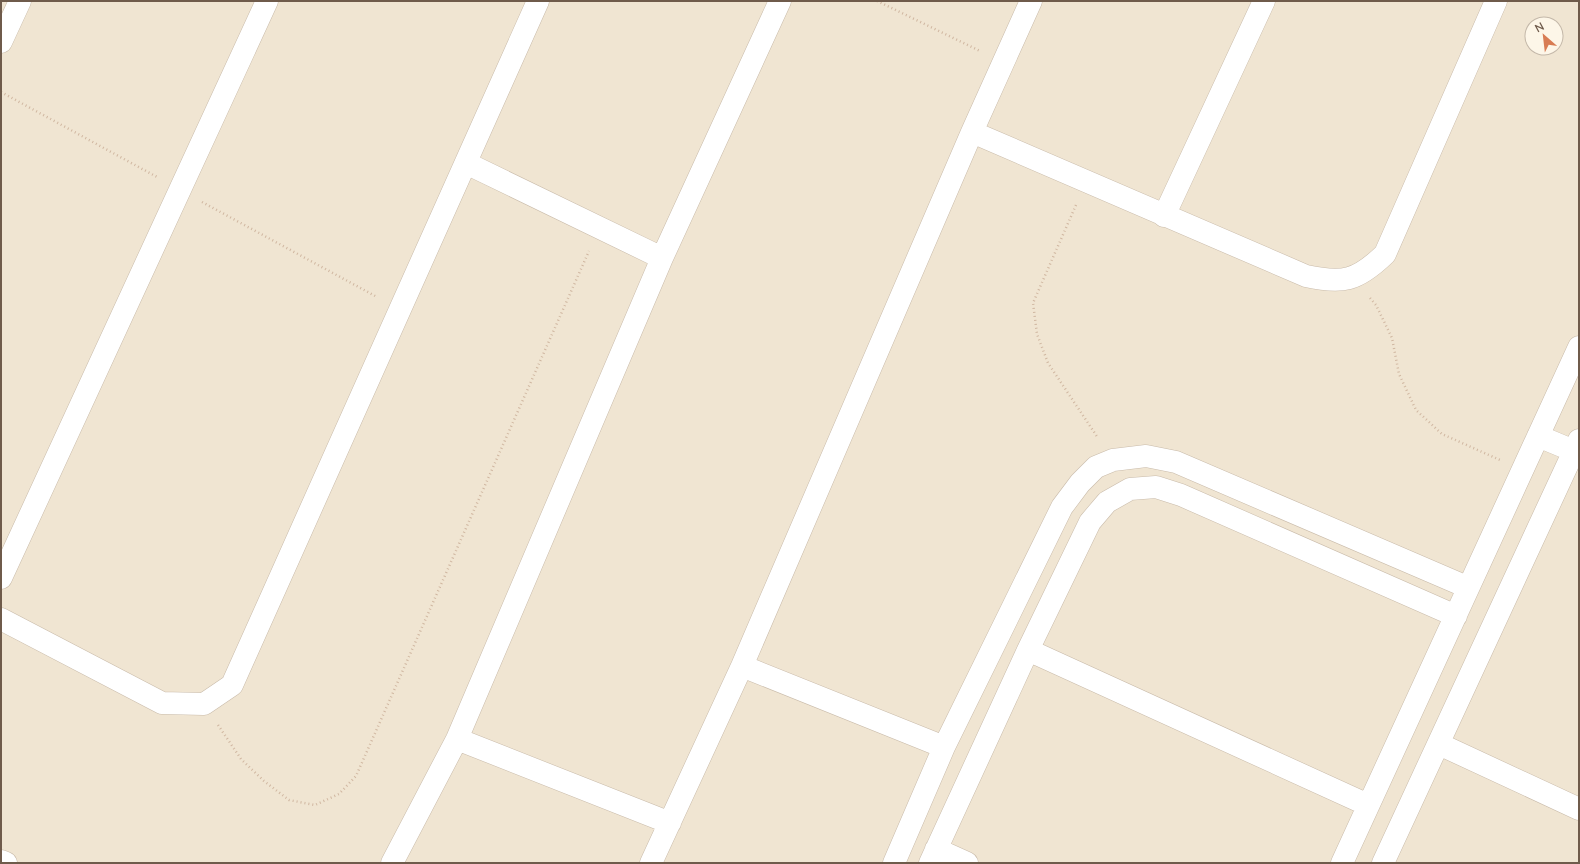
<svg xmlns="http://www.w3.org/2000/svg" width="1580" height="864" font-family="Lato,sans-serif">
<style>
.residential{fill:#f0e5d2;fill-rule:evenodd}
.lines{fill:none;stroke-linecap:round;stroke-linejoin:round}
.minor-casing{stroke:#c9bbaa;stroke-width:23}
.path{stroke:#d0b7a1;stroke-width:2.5;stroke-dasharray:1 3;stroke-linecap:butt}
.minor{stroke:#fff;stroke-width:22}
</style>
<rect width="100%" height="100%" fill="#f9f2e3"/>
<path class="residential" d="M1 1H1579V863H1ZM1532 24H1556V48H1532Z"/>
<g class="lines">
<g class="minor-casing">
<path id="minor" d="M1 42 20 1
M972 132 1306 276C1343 284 1357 281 1385 254L1496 1
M466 163 662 258
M1164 216 1264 1
M1538 436 1574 451
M1 578 267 1
M1 619 162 703 204 704 232 685 538 1
M1028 650 1368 805
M742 666 944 747
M457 739 670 823
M1439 744 1579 809
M936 849 967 863
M1 861 6 863
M392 863 457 739 662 258 780 1
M651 863 742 666 972 132 1031 1
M894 863 944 747 1062 507 1080 483 1096 467 1113 460 1146 456 1176 462 1467 587
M930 863 1028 650 1090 522 1107 502 1130 489 1156 487 1181 495 1456 616
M1342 863 1579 347
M1383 863 1579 440"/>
</g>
<path class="path" d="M877 1 980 51
M1 92 157 177
M202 202 377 297
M1076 205 1033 303 1037 334 1048 363 1098 438
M1370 298 1376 305 1392 338 1399 374 1416 410 1442 434 1500 460
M218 725 241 759 264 781 289 800 315 805 339 794 356 776 589 251"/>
<use href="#minor" class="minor"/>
</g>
<rect width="1580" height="864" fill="none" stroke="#6f5b4b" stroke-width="4"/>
<g transform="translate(1544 36) rotate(332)"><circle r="19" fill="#fdf6e8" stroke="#c4b8a9"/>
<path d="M0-3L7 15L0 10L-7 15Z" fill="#d87c53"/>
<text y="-6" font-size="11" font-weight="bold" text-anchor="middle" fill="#6f5b4b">N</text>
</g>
</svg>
